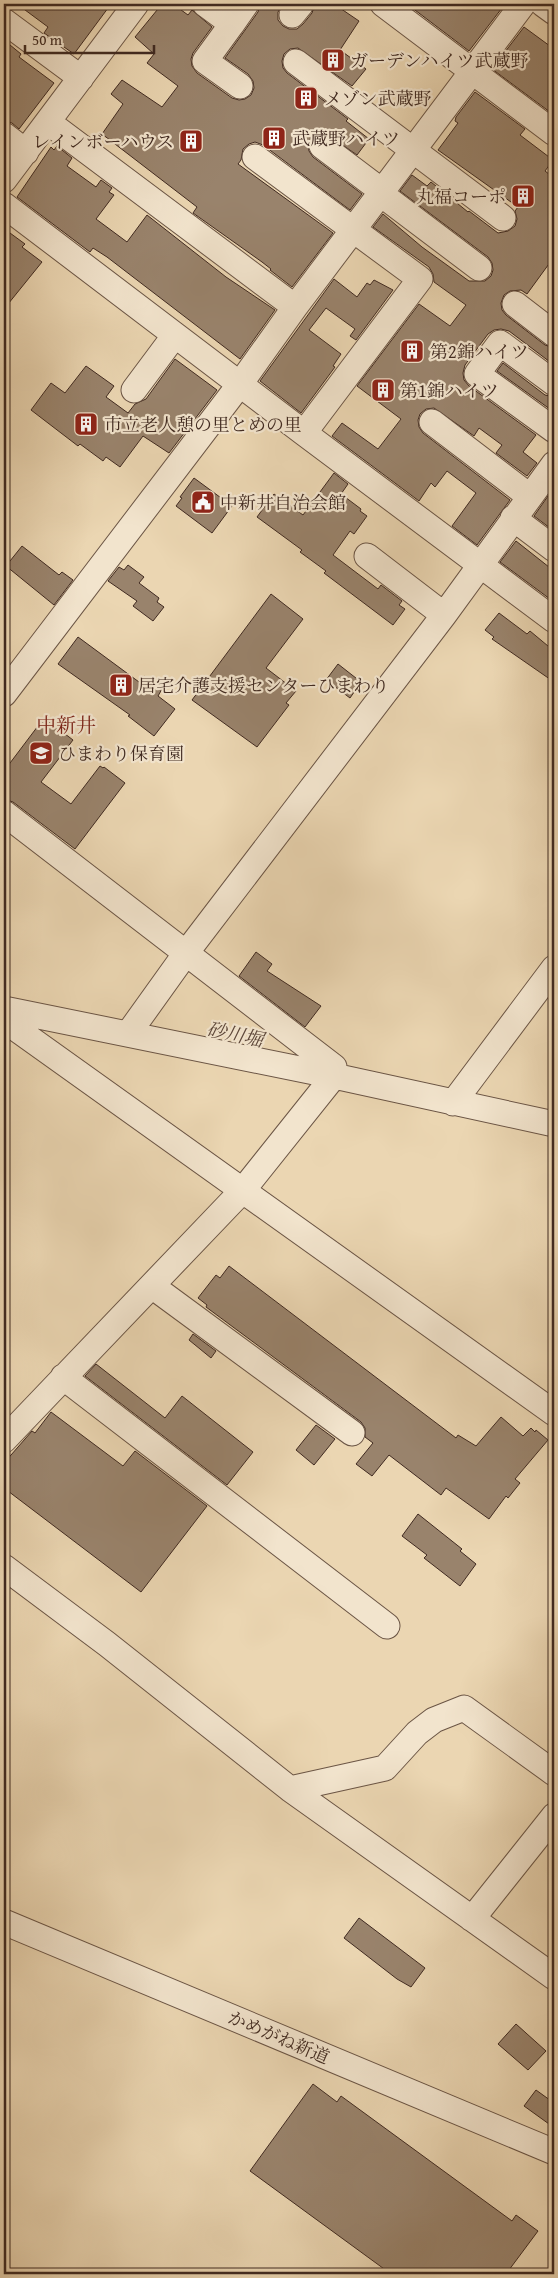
<svg xmlns="http://www.w3.org/2000/svg" width="558" height="2278" font-family="'Gentium Book Plus','Noto Serif JP',serif">
<style>
.building{fill:#99836c;stroke:#402a21}
.lines{fill:none;stroke-linecap:round;stroke-linejoin:round}
.minor-casing{stroke:#6b5545;stroke-width:27}
.minor{stroke:#f2e4cd;stroke-width:25}
.labels{text-anchor:middle;dominant-baseline:central;stroke-width:4.5;stroke-linejoin:round;paint-order:stroke}
.poi-label{font-size:18px;fill:#402a21;stroke:#f2e4cd;text-anchor:start}
.street-label{font-size:18px;fill:#402a21;stroke:#f2e4cd}
.water-label{font-size:19px;font-style:italic;fill:#5c4639;stroke:#f2e4cd}
.quarter-label{font-size:20px;fill:#7a1f14;stroke:#f2e4cd}
</style>
<rect width="100%" height="100%" fill="#ebd6b2"/>
<filter id="stains"><feTurbulence type="fractalNoise" baseFrequency=".004" numOctaves="4"/><feColorMatrix values="0 0 0 0 .2 0 0 0 0 .09 0 0 0 0 .02 0 0 0 .5 -.17"/></filter>
<radialGradient id="worn" r=".72"><stop offset=".6" stop-color="#630" stop-opacity="0"/><stop offset="1" stop-color="#630" stop-opacity=".3"/></radialGradient>
<path class="building" d="M17 4H111L74 54 44 33 48 27Z
M162 4H173L188 15 192 10 212 27 193 53 191 59 192 66 197 73 232 98 239 100 245 99 251 95 254 88 253 81 248 74 225 58 258 12 260 4H283L278 12V20L283 26 289 29H297L303 24 312 13 315 4H334L359 21 340 50 366 69 352 86 298 48 290 49 284 54 282 61 283 68 287 73 348 119 346 121 369 139 357 155 324 132 316 133 311 137 308 144 309 151 313 157 362 194 350 210 263 145 255 142 249 144 243 149 241 160 238 164 333 233 292 287 270 270 271 269 262 262 193 213 197 207 102 134 123 104 111 94 122 80 162 107 178 86 147 63 154 54 135 37Z
M407 4H505L469 51Z
M524 27 554 49V115L492 69Z
M4 40 21 54 19 57 54 83 19 129 12 123 4 121Z
M475 92 525 129 520 135 553 160 545 171 554 178V257L527 294 521 290 510 291 504 295 501 303 502 310 506 315 545 345 554 348V365L509 331 501 329 494 330 488 334 465 365 463 373 464 380 469 386 536 435 523 452 537 463 527 476 496 453 502 445 479 428 474 436 434 408 426 409 420 414 418 420 419 427 423 433 510 500 477 545 452 526 476 493 447 471 435 487 431 483 419 501 332 436 342 423 378 449 401 419 357 386 419 304 450 326 466 305 434 282 433 274 429 267 373 227 383 214 422 247 469 281H485L491 276 493 270 492 263 488 257 400 191 412 175 427 186 431 182 468 212 469 211 498 233 508 231 515 226 517 219 515 211 518 207 438 150 458 123 455 121 456 117Z
M57 146 72 158 67 166 96 187 101 180 112 188 109 192 114 195 96 219 127 242 147 215 226 277 275 310 240 359 107 257 93 248 90 252 17 197 51 147 54 150Z
M10 233 25 244 22 247 42 262 4 309V242Z
M334 279 357 297 367 283 370 285 374 280 393 290 356 340 350 336 355 329 326 308 309 330 341 354 333 366 335 367 301 413 260 381Z
M175 359 217 390 169 453 143 436 120 467 106 457 103 461 80 444 78 446 31 410 51 383 65 393 86 366 114 386 106 397 128 413 135 404 146 399Z
M503 363 545 395 554 397V412L497 371Z
M334 473 348 484 341 494 361 509 360 511 367 516 354 534 350 531 333 555 378 589 381 585 402 601 399 605 405 609 393 625 324 573 326 571 300 552 302 550 257 517 274 494 303 515Z
M194 478 232 506 212 533 176 506 182 498 180 497Z
M548 496 554 501V531L534 516Z
M516 541 554 571V602L500 562Z
M22 546 59 575 62 572 73 580 54 605 6 566Z
M128 565 144 577 139 583 159 598 157 602 164 607 153 621 133 606 137 601 108 581 119 567 124 570Z
M271 594 303 619 266 668 296 691 286 703 289 705 257 747 192 700Z
M499 613 527 634 530 631 554 651V682L492 639 494 637 485 630Z
M78 637 139 682 144 676 162 689 158 696 175 709 154 736 128 716 130 715 58 664Z
M338 664 361 682 350 698 326 680Z
M44 718 73 740 41 782 71 804 100 766 103 768 104 767 125 783 75 849 13 802 4 799V771Z
M256 952 272 964 267 971 321 1006 305 1027 239 976Z
M229 1266 456 1438 458 1435 476 1446 501 1417 523 1436 531 1428 535 1432 536 1430 548 1440 515 1479 520 1483 508 1498 506 1496 489 1519 446 1488 441 1495 389 1455 372 1476 356 1464 373 1443 365 1437V1428L361 1422 206 1307 207 1305 198 1298 216 1275 220 1278Z
M193 1334 216 1351 211 1358 189 1340Z
M96 1364 165 1418 182 1396 253 1452 227 1485 85 1376Z
M51 1412 123 1466 135 1451 207 1506 141 1592 4 1488V1463L32 1431 35 1433Z
M316 1425 335 1439 314 1465 296 1450Z
M418 1514 462 1549 460 1551 476 1564 460 1586 424 1558 427 1555 402 1536Z
M359 1918 425 1968 411 1987 397 1979 344 1938Z
M516 2024 546 2051 528 2070 498 2044Z
M313 2084 337 2102 341 2096 512 2221 516 2215 538 2231 506 2274H391L250 2171Z
M536 2090 554 2103V2117L549 2124 524 2106Z"/>
<g class="lines">
<g class="minor-casing">
<path id="minor" d="M205 4 232 24 205 61 240 86
M383 4 554 133
M543 4 554 12
M292 15 301 4
M4 21 81 78
M232 24 246 4
M296 62 503 218
M48 122 295 307
M4 135 26 152
M322 146 383 192
M255 157 420 279 304 433
M4 180 136 4
M381 194 479 268
M4 205 304 433 554 620
M515 304 554 334
M554 383 500 343 477 374 554 430
M134 390 175 335
M432 422 529 496
M513 518 554 549
M367 556 444 615
M4 694 240 384 295 307 523 4
M4 813 334 1067V1076L243 1190 4 1440
M4 1009 334 1076 554 1124
M4 1020 554 1413
M128 1034 186 953 444 615 554 464
M453 1103 554 968
M152 1286 352 1433
M63 1377 387 1626
M4 1567 107 1644 290 1789 554 1977
M290 1789 385 1768 417 1733 434 1720 464 1708 554 1773
M472 1919 554 1816
M4 1922 554 2152"/>
</g>
<use href="#minor" class="minor"/>
</g>
<defs>
<g id="building-square" transform="scale(1.25)"><rect x="-9" y="-9" width="18" height="18" rx="4" fill="#8f2418" stroke="#f2e4cd"/><path d="M-4-6H4V6H1V3H-1V6H-4ZM-2.5-4.3h1.7v1.8h-1.7ZM.8-4.3h1.7v1.8H.8ZM-2.5-1h1.7V.8h-1.7ZM.8-1h1.7V.8H.8Z" fill="#fff"/></g>
<g id="civic-square" transform="scale(1.25)"><rect x="-9" y="-9" width="18" height="18" rx="4" fill="#8f2418" stroke="#f2e4cd"/><path d="M-.6-6.5H3V-4.5H.6V-3L4-1V1h2V6H-6V1h2V-1L-.6-3ZM-1.2 2.5V6h2.4V2.5Z" fill="#fff"/></g>
<g id="school-square" transform="scale(1.25)"><rect x="-9" y="-9" width="18" height="18" rx="4" fill="#8f2418" stroke="#f2e4cd"/><path d="M0-5L7-2L0 1L-7-2ZM-4 1L0 2.5L4 1V4Q0 6-4 4Z" fill="#fff"/></g>
</defs>
<g fill-rule="evenodd">
<use href="#building-square" x="333" y="60"/>
<use href="#building-square" x="306" y="98"/>
<use href="#building-square" x="274" y="138"/>
<use href="#building-square" x="191" y="141"/>
<use href="#building-square" x="523" y="196"/>
<use href="#building-square" x="412" y="351"/>
<use href="#building-square" x="383" y="390"/>
<use href="#building-square" x="86" y="424"/>
<use href="#civic-square" x="203" y="502"/>
<use href="#building-square" x="121" y="685"/>
<use href="#school-square" x="41" y="753"/>
</g>
<g class="labels">
<g class="poi-label">
<text x="350" y="60">ガーデンハイツ武蔵野</text>
<text x="324" y="98">メゾン武蔵野</text>
<text x="292" y="138">武蔵野ハイツ</text>
<text x="174" y="141" text-anchor="end">レインボーハウス</text>
<text x="506" y="196" text-anchor="end">丸福コーポ</text>
<text x="430" y="351">第2錦ハイツ</text>
<text x="400" y="390">第1錦ハイツ</text>
<text x="104" y="424">市立老人憩の里とめの里</text>
<text x="220" y="502">中新井自治会館</text>
<text x="138" y="685">居宅介護支援センターひまわり</text>
<text x="58" y="753">ひまわり保育園</text>
</g>
<g class="street-label">
<text transform="translate(279 2037) rotate(23)">かめがね新道</text>
</g>
<g class="water-label">
<text transform="translate(235 1034) rotate(12)">砂川堀</text>
</g>
<g class="quarter-label">
<text x="66" y="724">中新井</text>
</g>
</g>
<rect width="558" height="2278" fill="none" stroke="#ebd6b2" stroke-width="20"/>
<rect x="5" y="5" width="548" height="2268" fill="none" stroke="#402a21" stroke-width="2.5"/>
<rect x="10" y="10" width="538" height="2258" fill="none" stroke="#402a21"/>
<path d="M25 45v8h129v-8" fill="none" stroke="#402a21" stroke-width="2.5"/>
<text x="32" y="45" font-size="15" fill="#402a21" stroke="#f2e4cd" stroke-width="4" paint-order="stroke">50 m</text>
<rect width="100%" height="100%" filter="url(#stains)"/>
<rect width="100%" height="100%" fill="url(#worn)"/>
</svg>
